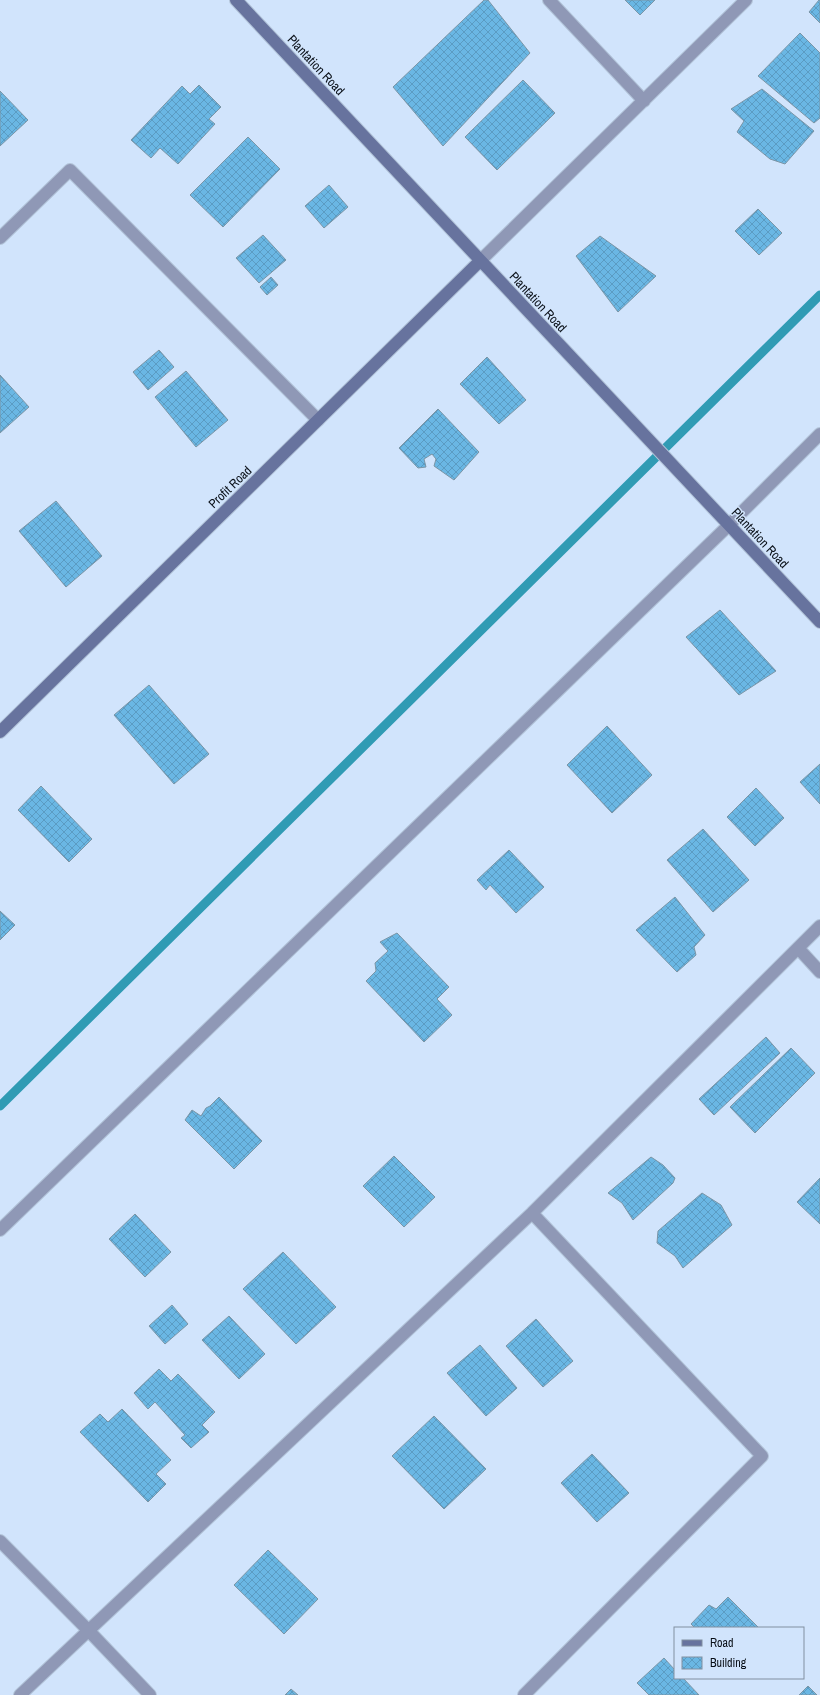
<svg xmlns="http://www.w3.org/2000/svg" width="820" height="1695" font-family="'Archivo Narrow',sans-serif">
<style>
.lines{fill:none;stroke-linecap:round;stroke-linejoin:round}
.stream{stroke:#309bb4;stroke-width:9}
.building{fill:url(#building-cross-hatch);stroke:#7b95a6}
.street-casing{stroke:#b1c2d7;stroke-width:14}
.secondary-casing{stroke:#b1c2d7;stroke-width:14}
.street{stroke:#8f98b6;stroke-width:12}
.secondary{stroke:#67739e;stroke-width:12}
.labels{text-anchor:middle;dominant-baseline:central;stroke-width:3;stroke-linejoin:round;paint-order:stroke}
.street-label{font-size:13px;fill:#090f17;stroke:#d1e4fc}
</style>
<defs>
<pattern id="building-cross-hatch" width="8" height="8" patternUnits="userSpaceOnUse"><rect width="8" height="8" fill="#6ab7e4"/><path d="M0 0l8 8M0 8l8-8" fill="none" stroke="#5b9cc3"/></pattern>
</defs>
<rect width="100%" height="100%" fill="#d1e4fc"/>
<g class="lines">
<path class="stream" d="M0 1106 820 295"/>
</g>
<path class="building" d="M484 0H488L530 53 443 146 393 87Z
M625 0H655L640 15Z
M819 0H820V23L809 12Z
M800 33 820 53V118L814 123 758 76Z
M523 80 555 113 497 170 465 137Z
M199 85 221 107 209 119 215 124 178 164 160 148 151 158 131 140 182 86 190 94Z
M762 89 814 131 785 164 770 159 737 132 744 121 731 109Z
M0 91 28 120 0 146Z
M248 137 280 169 223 227 190 195Z
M329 185 348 207 324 228 305 206Z
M758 209 782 233 759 255 735 231Z
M263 235 286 260 259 283 236 258Z
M600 236 656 276 618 312 576 256Z
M271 277 278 285 267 295 260 287Z
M159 350 174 367 148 390 133 372Z
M487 357 526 400 499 424 460 384Z
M186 371 228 420 196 447 155 397Z
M0 375 29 407 0 433Z
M438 409 479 452 454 480 434 466 436 459 432 454 424 459 426 467 418 468 399 448Z
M56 501 102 556 66 587 19 531Z
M720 610 776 671 739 695 686 637Z
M149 685 209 754 174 784 114 715Z
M607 726 652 775 612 813 567 765Z
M820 764V804L800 782Z
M41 786 92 839 69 862 18 810Z
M756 788 784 818 755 846 727 817Z
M703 829 749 880 713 912 667 860Z
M509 850 544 887 516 913 490 885 486 890 477 880Z
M675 897 705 935 694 947 696 955 677 972 636 930Z
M0 911 15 925 0 940Z
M397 933 449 987 437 999 452 1015 424 1042 366 981 376 971 375 963 388 951 380 942Z
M766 1037 780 1053 714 1115 699 1099Z
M791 1048 815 1073 755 1133 730 1107Z
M219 1097 262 1141 234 1169 185 1120 192 1110 201 1116 206 1108 210 1106Z
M394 1156 435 1197 404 1227 363 1186Z
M651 1157 663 1165 675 1178 673 1183 633 1220 622 1203 608 1193Z
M820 1178V1224L797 1202Z
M702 1193 721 1205 732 1225 683 1268 675 1256 657 1243 658 1231Z
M135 1214 171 1252 145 1277 109 1239Z
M283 1252 336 1307 296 1344 243 1289Z
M172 1305 188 1324 165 1344 149 1326Z
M229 1316 265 1354 239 1379 202 1340Z
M536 1319 573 1361 543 1387 506 1346Z
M480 1345 517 1388 486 1416 447 1373Z
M159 1369 171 1381 178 1374 215 1412 202 1425 209 1432 191 1448 181 1438 185 1435 155 1402 148 1409 134 1393Z
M122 1409 171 1460 156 1474 166 1484 148 1502 80 1432 100 1414 108 1422Z
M434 1416 486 1469 444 1509 392 1456Z
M592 1454 629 1493 597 1522 561 1483Z
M268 1550 318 1599 284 1634 234 1585Z
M728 1597 759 1628H695L691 1624 709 1605 716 1609Z
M664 1658 675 1670V1678H683L699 1695H649L637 1683Z
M808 1686 817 1695H799Z
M291 1689 298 1695H285Z"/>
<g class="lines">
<g class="street-casing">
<path id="street" d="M549 0 644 101
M0 238 70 170 318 420
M480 261 746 0
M798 948 820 972
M0 1230 729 525 820 434
M0 1541 88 1630 150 1695
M20 1695 532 1213 820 926
M524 1695 762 1456 532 1213"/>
</g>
<g class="secondary-casing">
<path id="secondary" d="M236 0 820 622
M0 732 480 261"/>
</g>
<use href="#street" class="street"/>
<use href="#secondary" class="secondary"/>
</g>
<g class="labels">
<g class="street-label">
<text transform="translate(316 65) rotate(47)">Plantation Road</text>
<text transform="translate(538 302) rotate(47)">Plantation Road</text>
<text transform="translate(230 487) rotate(-44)">Profit Road</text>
<text transform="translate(760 538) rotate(47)">Plantation Road</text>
</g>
</g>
<rect x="674" y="1627" width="130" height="52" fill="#d1e4fc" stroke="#818fa0"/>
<rect x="682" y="1640" width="20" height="6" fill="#67739e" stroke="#818fa0"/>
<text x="710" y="1647" font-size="12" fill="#090f17">Road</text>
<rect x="682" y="1657" width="20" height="12" fill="url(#building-cross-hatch)" stroke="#818fa0"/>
<text x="710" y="1667" font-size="12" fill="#090f17">Building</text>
</svg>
